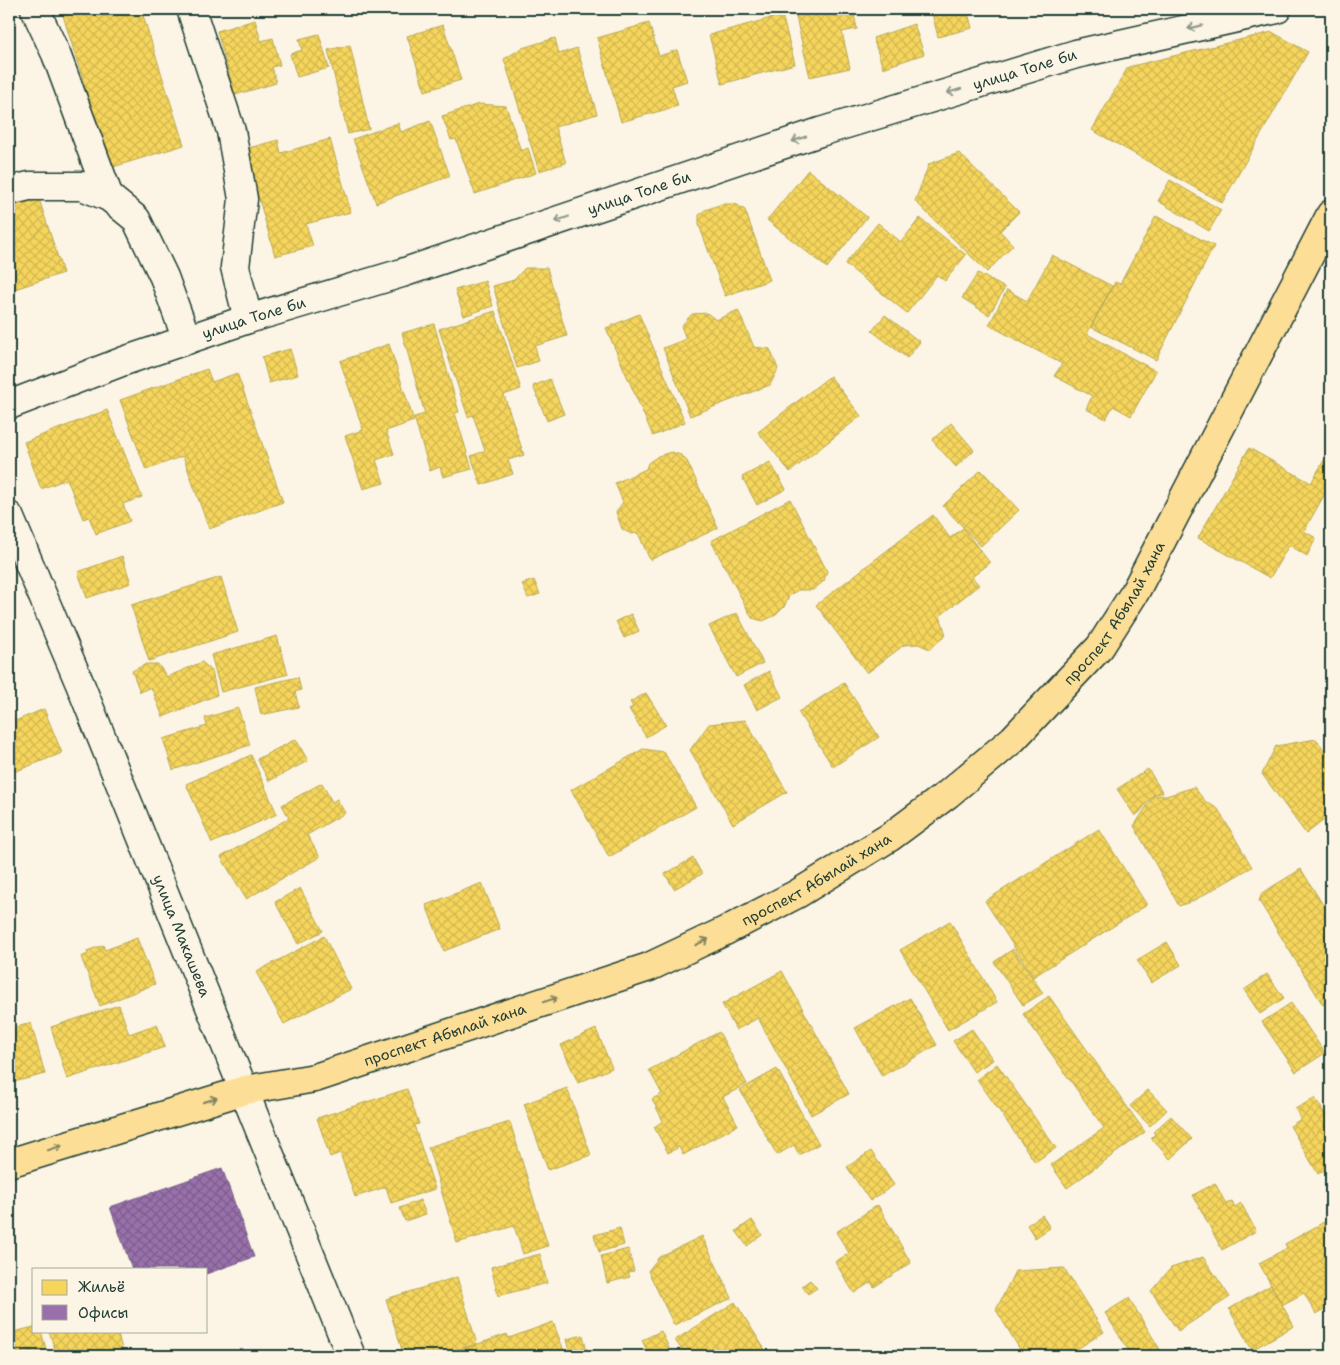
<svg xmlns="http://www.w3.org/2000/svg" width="1340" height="1365" font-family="'Shantell Sans',sans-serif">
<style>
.homes{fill:url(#homes-cross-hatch);stroke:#b6a750}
.offices{fill:url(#offices-cross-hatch);stroke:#746187}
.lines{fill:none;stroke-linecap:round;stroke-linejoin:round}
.minor-casing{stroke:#1f3d34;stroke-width:31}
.major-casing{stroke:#1f3d34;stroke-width:31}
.minor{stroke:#fcf5e5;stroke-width:28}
.major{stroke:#fdde96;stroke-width:28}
.oneway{stroke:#8e998c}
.oneway2{stroke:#838560}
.labels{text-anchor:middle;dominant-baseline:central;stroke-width:5;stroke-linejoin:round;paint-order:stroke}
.street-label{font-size:15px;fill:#1f3d34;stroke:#fcf5e5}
</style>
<defs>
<pattern id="homes-cross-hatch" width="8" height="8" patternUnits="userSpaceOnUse" patternTransform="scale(1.25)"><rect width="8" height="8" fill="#f6d55c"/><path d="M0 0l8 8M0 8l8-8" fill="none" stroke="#d2b851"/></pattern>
<pattern id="offices-cross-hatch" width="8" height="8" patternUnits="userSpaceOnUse" patternTransform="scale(1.25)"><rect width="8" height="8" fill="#9970ab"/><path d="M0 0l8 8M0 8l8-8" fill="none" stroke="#7c5d8c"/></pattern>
</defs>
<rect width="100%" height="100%" fill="#fcf5e5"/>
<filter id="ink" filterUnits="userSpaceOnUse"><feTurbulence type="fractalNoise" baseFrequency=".02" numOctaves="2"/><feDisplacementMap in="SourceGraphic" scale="10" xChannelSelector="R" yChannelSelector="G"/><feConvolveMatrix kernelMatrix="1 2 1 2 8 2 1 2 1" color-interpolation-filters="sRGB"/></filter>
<g filter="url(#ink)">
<path class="homes" d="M61 9H141L184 145 110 168Z
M794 9H853L857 29 842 32 850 68 810 77Z
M931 9H967L972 28 938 37Z
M782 15 795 64 722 84 709 35Z
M255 20 261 41 273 38 280 65 272 67 276 83 235 95 217 31Z
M649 23 659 56 677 50 687 81 672 86 678 106 621 122 597 38Z
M914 24 924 54 883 68 873 38Z
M443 25 461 80 425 91 407 36Z
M1272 32 1308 52 1222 203 1092 130 1128 67Z
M319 34 329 68 297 77 290 54 302 50 299 39Z
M555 38 559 54 577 48 597 114 555 127 566 163 539 171 504 59 522 48Z
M350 45 369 129 348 134 328 50Z
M479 104 506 106 521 151 528 148 536 173 475 194 456 139 451 140 442 116Z
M430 121 450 176 376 203 353 139 398 123 401 132Z
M330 139 351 212 306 224 313 246 275 256 245 149 278 140 281 153Z
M959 153 1019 212 1000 231 1013 245 987 272 915 201 929 164Z
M808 170 867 217 827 268 767 220Z
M1170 180 1221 210 1209 231 1158 201Z
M37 193 63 273 9 291V202Z
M722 204H736L745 210 770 280 725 296 699 225V215L705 210Z
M1156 216 1214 246 1156 360 1091 327 1115 282 1120 284Z
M920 218 966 255 945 281 937 275 907 313 845 264 878 223 901 242Z
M1052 255 1112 286 1087 334 1156 371 1131 416 1113 406 1106 419 1086 409 1092 396 1054 376 1062 364 989 325 1007 290 1027 301Z
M525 268H547L567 336 535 346 539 361 517 368 493 286 514 280Z
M978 273 1005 288 989 315 962 298Z
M485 281 493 306 464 316 455 290Z
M738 310 754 347 770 349 778 369 770 385 690 416 663 348 686 339 681 326 692 314 707 313 716 320Z
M495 311 521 389 504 395 524 455 508 460 513 474 481 485 471 456 485 451 473 415 468 417 439 329Z
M639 314 685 422 653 436 606 328Z
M885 315 920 342 907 358 872 331Z
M434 324 459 412 455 413 472 469 443 477 440 467 430 471 414 417 425 414 402 333Z
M389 344 414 421 386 431 394 454 376 460 384 483 363 489 345 436 363 430 340 361Z
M290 349 298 375 269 383 262 357Z
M207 369 212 382 237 373 283 502 209 529 183 456 146 470 120 400Z
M830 376 861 416 790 472 758 432Z
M550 379 564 414 547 421 533 386Z
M107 410 142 497 123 504 130 521 96 534 89 517 83 519 67 479 41 489 24 442Z
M951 423 974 450 956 467 932 440Z
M1249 448 1311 483 1324 460 1331 473V483L1304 531 1316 538 1307 556 1289 545 1270 578 1198 538Z
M671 452 681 455 687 461 718 528 650 560 638 533 631 534 622 529 616 512 623 502 615 483 646 469 648 463 658 456Z
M770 462 786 489 757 505 742 477Z
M981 470 1019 510 981 546 943 506Z
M790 499 827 571 824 581 813 590H798L789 596 784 607 776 615 763 621 752 618 711 541Z
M933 515 950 538 963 528 990 563 972 577 979 585 940 616 946 635 930 649 918 644 904 645 867 673 816 605Z
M122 556 131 583 87 598 78 572Z
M221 577 238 632 149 661 131 605Z
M534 580 540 594 528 598 522 584Z
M737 613 763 663 736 677 709 626Z
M631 614 639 631 624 638 616 621Z
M277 636 288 674 221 692 211 655Z
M202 662 212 671 217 695 163 717 151 687 140 692 132 671 146 664H158L167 677Z
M769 671 782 697 757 710 744 685Z
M298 677 301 690 295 692 299 707 261 715 255 687Z
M844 683 879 737 833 767 798 712Z
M646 693 666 725 646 737 629 709 633 707 630 702Z
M9 706 15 721 44 709 62 753 9 774Z
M238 708 250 745 173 770 163 739 207 726 205 718Z
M745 720 787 792 733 824 690 750 709 724Z
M296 739 308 761 269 781 257 759Z
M1316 739 1331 759V815L1306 834 1262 774 1276 746Z
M643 749 664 752 696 807 609 857 571 790Z
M251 755 277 814 212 843 186 784Z
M1148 769 1163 793 1154 794 1140 812 1135 816 1117 789Z
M322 783 332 802 337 799 345 813 307 835 320 857 246 899 221 857 289 818 282 805Z
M1194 787 1205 801 1218 809 1252 867 1193 901 1179 906 1134 826 1154 795 1166 796Z
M1099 829 1147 905 1033 977 985 901Z
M693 858 702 874 674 889 665 874Z
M1301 869 1323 905 1328 903 1331 908V1000L1323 1005 1259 901 1262 893Z
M482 883 500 929 444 951 426 905Z
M300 888 323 931 298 944 275 902Z
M950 921 997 1002 948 1030 900 950Z
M324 936 351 989 284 1024 256 972Z
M137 938 155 984 100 1006 81 957 88 954 87 951 103 945 105 950Z
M1167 942 1181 965 1151 983 1137 960Z
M1013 949 1043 993 1023 1005 994 962Z
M782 971 849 1094 811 1115 758 1018 736 1030 722 1004Z
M1267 974 1284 998 1260 1014 1244 990Z
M1049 996 1145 1132 1067 1188 1051 1165 1104 1128 1023 1014Z
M910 998 937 1045 882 1076 855 1028Z
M1291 1003 1325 1053 1296 1072 1262 1022Z
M119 1005 129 1034 157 1024 165 1047 67 1079 51 1027Z
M31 1023 45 1074 10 1083 9 1029Z
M596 1029 612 1068 578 1083 561 1045Z
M972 1029 993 1060 974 1072 953 1041Z
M719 1032 747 1084 723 1097 738 1125 683 1155 679 1147 668 1153 654 1127 663 1121 652 1099 662 1094 649 1070Z
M997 1064 1056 1148 1035 1162 977 1079Z
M777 1069 819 1144 799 1155 794 1145 777 1155 740 1090Z
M567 1088 591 1155 548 1170 524 1104Z
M407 1089 419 1124 414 1125 435 1189 391 1203 386 1187 355 1197 340 1153 330 1157 317 1118Z
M1148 1090 1167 1110 1150 1126 1130 1106Z
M1315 1098 1331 1123 1325 1126 1331 1136V1166L1318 1174 1290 1126 1301 1119 1295 1109Z
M1171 1116 1192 1139 1170 1159 1151 1138 1155 1134 1153 1132Z
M510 1122 548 1246 523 1254 514 1226 457 1243 428 1147Z
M871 1151 894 1185 870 1201 847 1167Z
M1215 1183 1226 1204 1232 1201 1235 1207 1241 1203 1256 1231 1222 1250 1193 1195Z
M420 1200 426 1214 405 1221 400 1208Z
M878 1205 911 1263 874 1287 871 1282 854 1293 835 1262 849 1253 836 1232Z
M1042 1215 1050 1228 1035 1238 1027 1225Z
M1331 1218V1306L1316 1314 1304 1293 1282 1305 1259 1263 1287 1248 1285 1244Z
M752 1220 762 1235 747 1246 736 1231Z
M620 1228 624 1245 599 1252 594 1235Z
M702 1236 732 1298 674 1325 648 1271 659 1257Z
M628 1249 634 1271 628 1272 630 1277 607 1283 601 1256Z
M540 1254 547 1283 498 1296 491 1267Z
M1203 1257 1230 1297 1178 1331 1151 1291 1171 1268Z
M1064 1268 1104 1332 1066 1356H1024L996 1310 1015 1271Z
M457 1277 477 1344 436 1356H404L386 1299Z
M810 1280 817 1288 808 1294 802 1286Z
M1271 1285 1294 1326 1252 1350 1229 1309Z
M9 1295 15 1329 9 1330Z
M1129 1298 1164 1356H1132L1105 1313Z
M735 1302 769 1356H686L675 1340Z
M553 1322 566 1356H443L507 1334 509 1338Z
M34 1327V1331H41L48 1356H9V1333Z
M49 1331H117L124 1356H57Z
M661 1331 669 1348 649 1356 642 1340Z
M583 1335 588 1356H571L567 1339Z"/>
<path class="offices" d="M222 1168 254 1257 206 1274V1269H132L110 1207Z"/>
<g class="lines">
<g class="minor-casing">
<g id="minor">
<path d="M35 9 56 54 109 197"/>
<path d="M191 9 231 131 243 199 235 267 248 319"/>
<path d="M9 191 29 186H82L109 197 136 219 164 277 187 340"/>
<path id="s1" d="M9 405 124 361 248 319 402 273 820 132 1076 54 1277 9"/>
<path id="s2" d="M9 516 80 684 351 1356"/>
</g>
</g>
<g class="major-casing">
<g id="major">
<path id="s3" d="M9 1163 245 1090 315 1078 649 967 725 931 797 894 890 837 948 794 1013 739 1100 647 1135 592 1331 214"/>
</g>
</g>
<use href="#minor" class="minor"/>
<use href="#major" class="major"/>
</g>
<defs><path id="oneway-shaft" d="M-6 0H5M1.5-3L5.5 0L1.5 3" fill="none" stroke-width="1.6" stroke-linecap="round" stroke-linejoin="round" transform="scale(1.25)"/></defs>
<g class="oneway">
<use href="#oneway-shaft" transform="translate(1195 27) rotate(167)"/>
<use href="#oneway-shaft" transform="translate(954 91) rotate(163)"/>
<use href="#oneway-shaft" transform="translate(799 139) rotate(161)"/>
<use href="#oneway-shaft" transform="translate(562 219) rotate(161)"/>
</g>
<g class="oneway2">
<use href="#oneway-shaft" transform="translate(702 942) rotate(-26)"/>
<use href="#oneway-shaft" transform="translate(550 1000) rotate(-18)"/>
<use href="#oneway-shaft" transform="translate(210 1100) rotate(-17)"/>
<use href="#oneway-shaft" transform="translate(55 1148) rotate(-18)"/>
</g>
</g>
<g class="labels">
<g class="street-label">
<text stroke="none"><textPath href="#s1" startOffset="1070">улица Толе би</textPath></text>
<text stroke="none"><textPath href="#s1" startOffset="665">улица Толе би</textPath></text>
<text stroke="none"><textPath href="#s1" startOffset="260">улица Толе би</textPath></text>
<text stroke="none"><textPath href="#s3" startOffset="1264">проспект Абылай хана</textPath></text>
<text stroke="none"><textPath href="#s3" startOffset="859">проспект Абылай хана</textPath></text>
<text stroke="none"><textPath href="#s2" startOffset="454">улица Макашева</textPath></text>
<text stroke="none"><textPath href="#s3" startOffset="455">проспект Абылай хана</textPath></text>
</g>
</g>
<rect width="1340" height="1365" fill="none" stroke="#fcf5e5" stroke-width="30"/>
<rect x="15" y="15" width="1310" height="1335" fill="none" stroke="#1f3d34" stroke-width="2" filter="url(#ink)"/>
<rect x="32" y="1268" width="175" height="65" fill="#fcf5e5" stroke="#a4ab9e"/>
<rect x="42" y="1280" width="25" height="15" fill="#f6d55c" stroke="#a4ab9e"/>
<text x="78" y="1292" font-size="15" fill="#1f3d34">Жильё</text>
<rect x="42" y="1305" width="25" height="15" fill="#9970ab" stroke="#a4ab9e"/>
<text x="78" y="1318" font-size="15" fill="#1f3d34">Офисы</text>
</svg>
